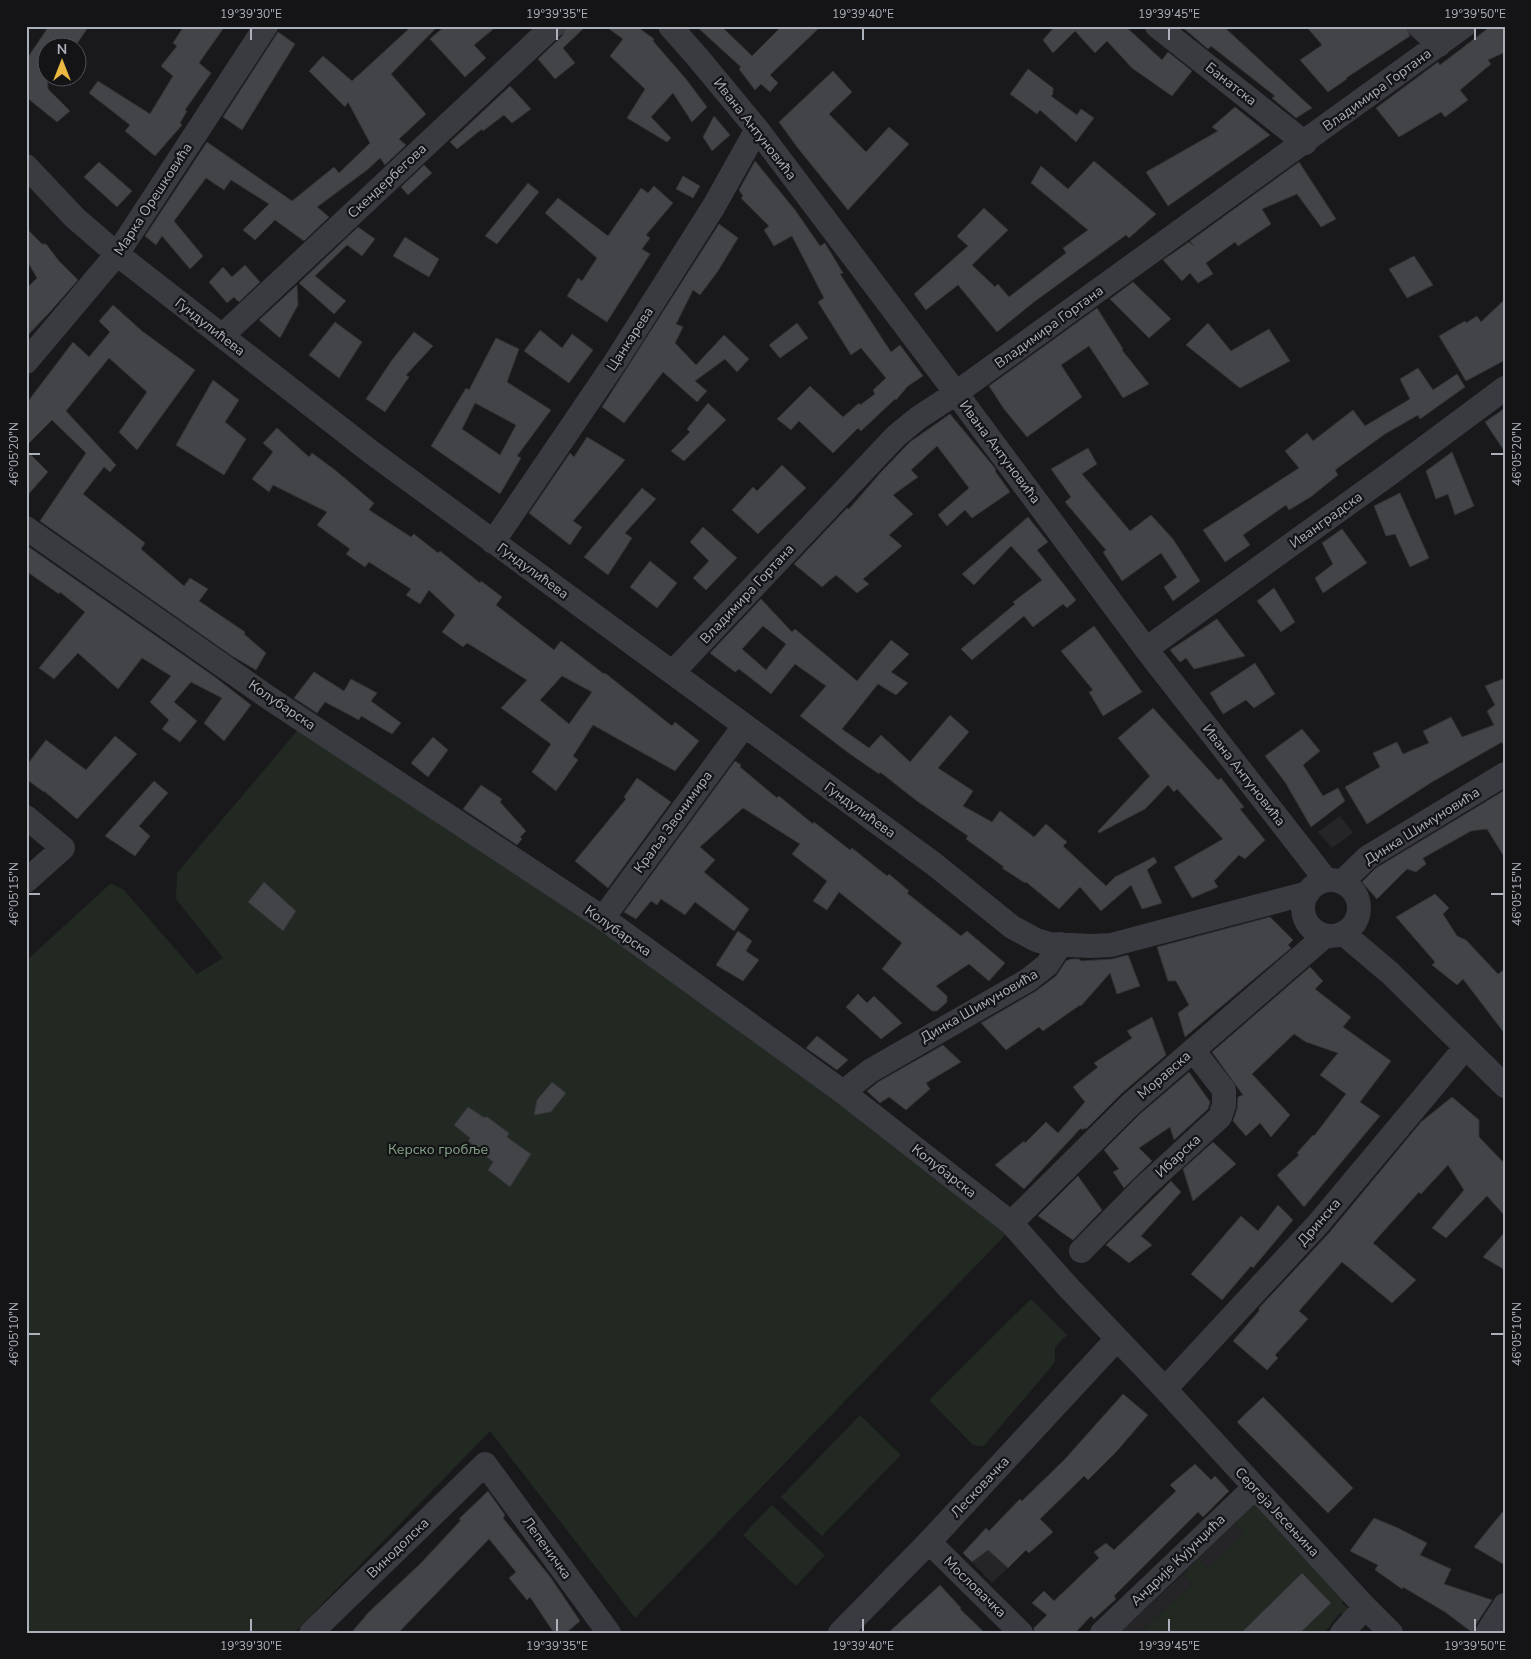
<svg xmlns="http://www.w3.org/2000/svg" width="1531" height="1659" font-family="'Nunito Sans',sans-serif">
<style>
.built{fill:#252528}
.green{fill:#212922}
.building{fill:#434448;stroke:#333337;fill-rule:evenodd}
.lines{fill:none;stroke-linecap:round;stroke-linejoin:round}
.minor{stroke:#3a3b40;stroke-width:24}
.ticks{fill:none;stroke:#acb0ba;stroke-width:2}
.labels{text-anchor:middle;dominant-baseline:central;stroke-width:4.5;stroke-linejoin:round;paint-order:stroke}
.street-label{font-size:14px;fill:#acb0ba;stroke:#141416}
.park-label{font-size:14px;fill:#84a487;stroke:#141416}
.neatline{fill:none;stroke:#acb0ba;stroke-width:2}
.ticks-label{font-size:12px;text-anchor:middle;fill:#acb0ba}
</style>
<rect width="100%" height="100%" fill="#19191b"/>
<path class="built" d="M1340 816 1353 833 1332 848 1318 832Z
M1234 1521 1245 1533 1209 1569 1198 1558Z
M988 1550 1008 1568 992 1583 972 1562Z
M1183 1574 1192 1584 1139 1633H1121L1120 1632Z"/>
<path class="green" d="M302 725 618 923 1017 1223 635 1618 490 1431 294 1633H26V961L111 883 124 890 197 974 223 958 176 899 177 873Z
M1031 1299 1067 1335 1055 1347V1362L984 1446 973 1445 929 1400Z
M860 1415 901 1455 822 1536 781 1497Z
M1256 1496 1349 1595 1342 1603 1355 1614 1350 1620 1340 1613 1324 1633H1139L1192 1584 1183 1574 1198 1558 1209 1569 1245 1533 1234 1521Z
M772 1505 825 1555 796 1586 743 1535Z"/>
<path class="building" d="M49 26H89L74 48H46L48 89 70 111 57 122 26 97V60Z
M184 26H225L199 63 211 73 185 110 187 111 180 123 182 125 155 156 125 131 130 125 89 93 98 81 150 114 173 76 161 66 177 46 173 43Z
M412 26H438L391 74 426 114 399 139 406 145 385 165 380 158 367 170 317 207 329 217 304 241 275 220 255 240 243 230 269 204 231 180 224 190 206 178 174 221 203 256 190 269 162 236 156 245 145 236 207 142 292 201 334 167 339 173 370 143 348 102 345 107 309 71 323 56 352 81Z
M445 26H497L474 45 486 58 465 77 430 39Z
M566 26H586L563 48 575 63 555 79 538 59 562 36Z
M605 26H636L654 39 653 41 686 79 707 107 692 122 673 93 651 117 671 138 667 142 627 118 645 89 610 56 623 39Z
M696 26H721L752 56 782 26H821L770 75 778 83 770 92 761 84 755 90 739 69 741 67Z
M1055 26H1125L1162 60 1168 52 1192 71 1172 96 1132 68 1107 41 1095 53 1075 31 1053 53 1043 40Z
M1181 26H1223L1312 108 1296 118 1272 98 1275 96 1211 46 1208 49Z
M1306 26H1406L1410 36 1346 78 1347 79 1328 92 1300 60 1322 45Z
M1491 26H1505V52L1488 60 1491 64 1460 90 1468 100 1445 117 1441 112 1399 137 1376 108 1438 62 1440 65Z
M278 32 295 44 242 130 223 117Z
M1028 69 1053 88V94L1051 96 1077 115 1081 109 1094 118 1076 142 1040 110 1037 114 1010 94Z
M833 71 852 92 829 114 866 152 889 127 909 144 848 210 797 147 779 122Z
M510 86 531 109 512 123 504 115 483 131 482 129 457 149 450 142Z
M1235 107 1270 135 1168 206 1146 172 1218 131 1212 127Z
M714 116 730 135 712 151 703 137Z
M755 161 795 210 820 246 825 243 843 273 840 274 891 352 900 345 923 376 908 386 896 400 895 399 861 431 858 428 833 453 799 421 791 430 777 419 810 386 843 417 859 403 860 405 875 394 873 390 886 378 861 348 851 355 818 302 824 298 792 236 774 246 764 230 769 226 741 198 743 196 739 190Z
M1094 161 1156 214 1129 238 1126 235 1034 302 997 332 958 285 926 310 914 294 968 246 957 236 984 208 1008 230 972 265 995 287 998 284 1009 297 1066 253 1063 248 1088 230 1031 183 1041 166 1068 189Z
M99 162 132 191 117 207 84 177Z
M1299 162 1336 219 1321 227 1297 194 1262 209 1271 224 1238 246 1235 242 1206 263 1213 274 1198 283 1190 273 1182 281 1163 260 1189 242 1194 246 1190 241Z
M424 165 432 173 408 195 401 187Z
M683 176 700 186 693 198 676 189Z
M528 183 539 192 497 244 485 236Z
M654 186 673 203 646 235 650 238 642 249 650 254 607 322 567 296 578 278 582 281 597 258 545 213 558 198 608 236 641 188 648 193Z
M719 224 738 238 718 271 700 295 693 290 676 324 683 327 675 343 696 365 724 335 749 359 737 372 725 359 695 381 707 391 697 402 663 372 624 423 602 407Z
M358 227 375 239 362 256 347 245 315 276 346 301 334 314 299 283Z
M26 228 42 244H46L59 261 78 280 49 313 26 337V289L37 278 26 259Z
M405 237 439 259 429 277 393 256Z
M1414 256 1433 285 1407 298 1389 269Z
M245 265 260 282 239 302 234 297 227 303 209 282 223 267 232 277Z
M1133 282 1171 319 1149 338 1110 299Z
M297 285 298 305 280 338 259 320Z
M1505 299V360L1466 381 1439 336 1465 321 1466 323 1477 316 1481 322Z
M113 305 142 331 195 370 137 450 119 432 147 392 109 358 66 411 116 465 110 472 104 467 83 494 145 543 141 549 184 586 190 578 208 589 199 601 245 632 244 634 266 653 256 670 232 656 40 521 86 453 52 420 26 446V404L73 342 89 357 110 332 99 321Z
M1097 308 1123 349 1122 350 1149 384 1123 398 1089 346 1061 365 1082 397 1027 437 1004 409 989 386Z
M335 322 362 342 339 378 309 355Z
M797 323 808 338 780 358 769 345Z
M1208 323 1231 351 1269 329 1290 361 1240 388 1186 345Z
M540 330 562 348 572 334 593 350 569 383 524 351Z
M414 332 433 346 406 375 409 377 385 412 366 399 392 360Z
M496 338 519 349 507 382 551 410 517 456 521 458 500 494 431 446 466 388 469 390ZM475 403 516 425 500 455 462 429Z
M1418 368 1433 390 1457 374 1465 387 1420 419 1418 415 1385 434 1335 470 1338 475 1312 496 1289 510 1286 505 1243 535 1250 545 1225 562 1203 530 1299 468 1285 451 1307 433 1313 441 1353 410 1365 426 1410 399 1400 379Z
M213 380 239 400 225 422 246 439 224 475 176 445Z
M708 403 726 420 684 461 671 451 690 432 687 429Z
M1505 408V452L1485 422Z
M950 414 994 467 996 470 995 471 1010 492 972 518 965 510 947 526 938 515 969 488 937 446 911 470 918 477 893 495 913 514 889 535 902 546 863 579 869 584 857 593 836 575 822 587 794 564 847 508 849 509 882 471 910 442Z
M277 428 309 457 312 453 335 470 374 503 369 510 411 537 414 534 438 553 440 551 480 583 481 581 502 597 496 605 554 650 561 641 604 674 605 673 672 726 675 722 699 741 675 771 593 725 573 756 578 760 556 791 532 772 551 744 501 708 527 680 467 643 463 647 442 632 455 615 429 590 420 604 406 595 411 589 369 562 365 567 346 554 350 549 317 525 327 512 273 485 269 492 252 479 273 452 263 443ZM562 676 592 692 569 724 540 700Z
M587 437 625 460 573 521 582 527 570 545 529 513 570 453 574 457Z
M1088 448 1097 464 1082 474 1130 531 1151 515 1173 539 1200 581 1173 601 1164 587 1177 577 1161 553 1122 581 1103 552 1106 550 1065 502 1071 497 1051 469Z
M26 450 48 472 26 497Z
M1452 452 1474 506 1455 515 1448 494 1436 499 1426 471Z
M782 465 806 488 758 534 732 510 753 487 757 491Z
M642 488 656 499 625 533 632 538 608 575 584 557Z
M1400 493 1429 558 1410 567 1395 534 1386 536 1374 506Z
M1028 517 1048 542 1037 550 1076 600 1067 608 1063 604 1033 627 1024 616 972 660 961 649 1015 604 1013 602 1042 580 1011 546 974 585 962 574Z
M703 527 737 558 706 590 693 578 709 561 690 542Z
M1342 529 1367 563 1323 593 1315 578 1333 564 1322 543Z
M26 545 215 677 251 705 224 741 204 723 222 698 191 682 174 702 197 721 180 742 162 729 169 720 150 702 171 676 142 658 118 689 78 653 54 679 39 668 85 612 60 592 59 594 26 571Z
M650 561 677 583 657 608 630 587Z
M1274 588 1295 622 1281 632 1257 601Z
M761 599 792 632 795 629 857 681 891 640 909 654 891 672 908 683 896 695 878 684 842 729 869 748 881 735 910 762 950 715 969 732 938 768 973 791 963 806 992 822 1000 811 1034 837 1046 824 1067 842 1063 846 1106 886 1115 877 1154 857 1157 862 1147 870 1162 903 1142 909 1131 885 1101 911 1080 887 1059 909 1026 882 1025 883 1002 868 1004 867 966 839 968 836 917 801 880 772 879 774 850 754 800 716 826 686 795 664 771 694 739 669 735 672 710 653ZM763 626 786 644 766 670 742 649Z
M1217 619 1245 656 1194 669 1186 658 1180 662 1170 650Z
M1094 626 1142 692 1103 716 1089 692 1093 690 1061 651Z
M1255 663 1275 694 1254 708 1246 700 1223 714 1210 693Z
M314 672 344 691 351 679 377 693 371 701 401 723 392 734 361 716 359 720 325 702 317 713 294 698Z
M1505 678V748L1502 742 1432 782 1367 824 1345 787 1380 767 1373 753 1397 742 1403 754 1429 743 1423 731 1451 717 1462 737 1494 725 1487 711 1495 705 1485 686Z
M1153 708 1218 780 1221 778 1244 807 1240 809 1265 840 1245 859 1239 855 1214 881 1218 887 1192 898 1174 867 1223 839 1177 789 1174 792 1168 785 1145 809 1099 833 1098 831 1150 776 1118 738Z
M1302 729 1320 751 1303 765 1323 796 1338 788 1345 801 1311 827 1285 782 1265 756Z
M115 736 137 754 77 819 44 791V792L26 779V766L46 740 86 770Z
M433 737 448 750 428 777 411 763Z
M735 761 741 765 740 767 777 798 779 796 813 824 814 822 850 850 852 848 887 876 889 874 909 891 907 893 961 936 967 931 1005 963 989 981 969 964 936 986 947 996V1002L937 1011H932L882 969 902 943 839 892 827 910 813 901 827 881 792 854 800 844 743 808 700 847 715 860 704 872 749 909 734 931 695 902 685 915 661 899 657 905 651 901 636 919 624 912Z
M637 778 671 802 608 888 575 861 626 799 624 797Z
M154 781 168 793 139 826 150 836 135 856 105 836Z
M481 785 502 799 500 802 526 831 520 837 522 839 517 845 463 809Z
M1505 790V858L1487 829 1471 831 1423 858 1426 864 1416 872 1407 869 1377 899 1362 882 1376 868Z
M264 882 296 911 283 931 248 902Z
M1435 894 1449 908 1443 914 1457 936 1466 940 1498 974 1505 969V1034L1463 979 1457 985 1432 965 1435 962 1396 917Z
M1270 917 1293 940 1288 945 1291 948 1185 1037 1178 1013 1189 1005 1176 981H1168L1157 947Z
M738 931 752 941 746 951 759 960 743 981 716 965Z
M1128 955 1140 986 1117 994 1110 973 1081 1006 1080 1005 1043 1031 1039 1027 1006 1050 981 1023 1036 991 1056 976 1066 961 1071 959H1079L1081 961 1112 959Z
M1310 967 1323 981 1315 989 1351 1017 1343 1027 1391 1061 1360 1102 1380 1116 1304 1207 1277 1175 1299 1155 1297 1153 1313 1135 1314 1136 1346 1094 1320 1075 1338 1053 1306 1042 1294 1034 1252 1074 1290 1115 1271 1137 1260 1123 1246 1136 1233 1121 1237 1109 1238 1097 1243 1095 1212 1052Z
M858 994 867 1003 874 996 902 1023 881 1039 846 1007Z
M1152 1017 1166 1055 1121 1094 1086 1129 1085 1128 1082 1130 1081 1128 1024 1189 995 1165 1024 1141 1025 1143 1046 1122 1058 1133 1085 1102 1073 1087 1098 1067 1094 1063 1132 1038 1127 1031Z
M817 1036 848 1060 837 1070 806 1048Z
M943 1045 961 1062 926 1083 930 1089 906 1110 889 1097 880 1103 867 1091 878 1082Z
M1189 1072 1210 1102 1208 1109 1174 1140 1170 1127 1139 1148 1152 1161 1124 1188 1113 1172 1119 1169 1104 1150 1140 1114Z
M552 1082 566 1093 551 1112 534 1115 537 1100Z
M1452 1097 1479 1120V1137L1505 1164V1216L1487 1196 1446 1238 1432 1228 1464 1190 1448 1165 1421 1194 1419 1192 1373 1243 1416 1280 1392 1303 1342 1262 1299 1311 1308 1319 1275 1355 1278 1358 1267 1370 1233 1341 1259 1311V1308L1329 1233 1421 1122Z
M468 1107 485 1118 486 1116 509 1133 507 1137 531 1154 510 1187 488 1170 493 1162 468 1141 470 1138 454 1125Z
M1213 1142 1236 1164 1193 1201 1183 1169Z
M1078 1176 1102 1210 1073 1240 1038 1216Z
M1171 1181 1181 1192 1141 1236 1152 1245 1129 1263 1106 1245Z
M1278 1205 1293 1220 1253 1268 1251 1266 1222 1300 1191 1274 1241 1216 1258 1231Z
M1505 1232V1270L1483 1257Z
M1123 1394 1148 1415 1116 1452 1088 1480 1084 1476 1040 1519 1053 1532 1029 1553 1026 1550 1008 1568 988 1550 972 1562 963 1553 986 1528 989 1531 1020 1499 1022 1501 1065 1459Z
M1263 1397 1353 1488 1328 1513 1237 1422Z
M1195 1464 1211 1480 1215 1476 1229 1491 1203 1517 1198 1512 1114 1596 1116 1599 1094 1619 1091 1616 1075 1633H1034V1628L1047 1615 1032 1603 1044 1591 1054 1601 1099 1558 1094 1552 1106 1543 1114 1550 1176 1491 1170 1485Z
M488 1491 505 1515 503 1518 551 1578 580 1621 566 1633H554L530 1597 527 1600 509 1578 516 1572 489 1539 398 1633H351L369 1612 421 1563 461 1520 459 1519Z
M1505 1509V1565L1474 1547Z
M1374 1518 1398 1528 1427 1543 1420 1555 1451 1569 1444 1584 1492 1600 1475 1626 1473 1633 1445 1612 1403 1587 1402 1589 1375 1570 1378 1565 1350 1551Z
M1302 1573 1331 1603 1300 1633H1241Z
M940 1585 961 1608 960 1609 985 1633H888Z"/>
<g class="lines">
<path class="minor" d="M670 26 699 59 757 129 956 393 1146 649 1326 880
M1157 26 1305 143
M1419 26 1439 45
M26 166 75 218 117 254 371 452 934 864 1012 927 1036 940 1050 944 1091 946 1111 945 1308 893
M222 336 553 26
M26 362 117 254 266 26
M26 528 269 698 603 918 843 1092 1011 1223 1068 1287 1165 1389 1365 1607 1391 1633
M493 542 616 361 714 206 757 129
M1146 649 1388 475 1505 388
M673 672 896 436 918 418 956 393 1464 26
M26 817 63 848 26 881
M1303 908a28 28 0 1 1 56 0a28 28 0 1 1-56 0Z
M1342 882 1368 857 1505 774
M603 918 744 726
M1344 934 1390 973 1505 1086
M843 1092 870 1071 1028 980 1047 965 1061 944
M1011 1223 1131 1104 1325 936
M1081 1251 1144 1187 1220 1117 1224 1105V1090L1193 1050
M1165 1389 1318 1224 1465 1048
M929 1542 1021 1633
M311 1633 485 1464 609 1633
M840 1633 929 1542 1117 1339
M1102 1633 1255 1487
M1342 1633 1365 1607
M1487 1633 1505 1605"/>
</g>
<path class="ticks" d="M251 28V40M557 28V40M863 28V40M1169 28V40M1475 28V40M28 454H40M1491 454H1504M28 894H40M1491 894H1504M28 1334H40M1491 1334H1504M251 1619V1632M557 1619V1632M863 1619V1632M1169 1619V1632M1475 1619V1632"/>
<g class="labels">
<g class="street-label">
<text transform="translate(1231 84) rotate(38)">Банатска</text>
<text transform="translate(1377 90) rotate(-36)">Владимира Гортана</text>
<text transform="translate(755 129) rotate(52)">Ивана Антуновића</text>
<text transform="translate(387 181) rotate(-43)">Скендербегова</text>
<text transform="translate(153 199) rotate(-57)">Марка Орешковића</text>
<text transform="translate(210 327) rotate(38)">Гундулићева</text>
<text transform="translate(1049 327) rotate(-36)">Владимира Гортана</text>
<text transform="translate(630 339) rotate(-57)">Цанкарева</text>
<text transform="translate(1000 452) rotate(53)">Ивана Антуновића</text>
<text transform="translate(1326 520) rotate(-36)">Иванградска</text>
<text transform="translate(533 571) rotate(36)">Гундулићева</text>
<text transform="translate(747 594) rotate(-47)">Владимира Гортана</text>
<text transform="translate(282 705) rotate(34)">Колубарска</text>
<text transform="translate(1244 775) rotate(52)">Ивана Антуновића</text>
<text transform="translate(860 810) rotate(36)">Гундулићева</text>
<text transform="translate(673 822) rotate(-54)">Краља Звонимира</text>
<text transform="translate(1422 826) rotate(-32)">Динка Шимуновића</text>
<text transform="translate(618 931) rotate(35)">Колубарска</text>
<text transform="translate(979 1006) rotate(-30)">Динка Шимуновића</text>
<text transform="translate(1164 1075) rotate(-41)">Моравска</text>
<text transform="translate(1178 1156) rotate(-43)">Ибарска</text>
<text transform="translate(944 1171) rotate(38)">Колубарска</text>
<text transform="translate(1319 1222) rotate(-49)">Дринска</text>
<text transform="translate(980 1487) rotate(-47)">Лесковачка</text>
<text transform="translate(1277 1512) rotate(47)">Сергеја Јесењина</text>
<text transform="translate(398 1548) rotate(-44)">Винодолска</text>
<text transform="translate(547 1548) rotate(54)">Лепеничка</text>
<text transform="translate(1178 1560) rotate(-44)">Андрије Кујунџића</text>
<text transform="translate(975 1587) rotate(44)">Мословачка</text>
</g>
<g class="park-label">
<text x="438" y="1149">Керско гробље</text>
</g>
</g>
<rect width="1531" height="1659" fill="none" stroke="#141416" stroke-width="55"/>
<g transform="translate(62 62)"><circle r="24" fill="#141416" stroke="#515258"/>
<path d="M0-4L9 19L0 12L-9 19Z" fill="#ebb941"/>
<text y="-8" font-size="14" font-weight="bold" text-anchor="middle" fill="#acb0ba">N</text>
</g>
<rect x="28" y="28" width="1476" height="1604" class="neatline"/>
<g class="ticks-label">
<text x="251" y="18">19°39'30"E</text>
<text x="557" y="18">19°39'35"E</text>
<text x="863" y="18">19°39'40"E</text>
<text x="1169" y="18">19°39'45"E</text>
<text x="1475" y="18">19°39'50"E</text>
<text transform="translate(14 454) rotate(-90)" y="4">46°05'20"N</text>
<text transform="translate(1517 454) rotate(-90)" y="4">46°05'20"N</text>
<text transform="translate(14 894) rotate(-90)" y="4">46°05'15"N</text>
<text transform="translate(1517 894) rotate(-90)" y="4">46°05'15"N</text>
<text transform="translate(14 1334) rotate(-90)" y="4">46°05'10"N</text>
<text transform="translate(1517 1334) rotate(-90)" y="4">46°05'10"N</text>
<text x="251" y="1650">19°39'30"E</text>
<text x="557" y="1650">19°39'35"E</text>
<text x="863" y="1650">19°39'40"E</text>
<text x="1169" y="1650">19°39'45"E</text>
<text x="1475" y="1650">19°39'50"E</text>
</g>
</svg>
